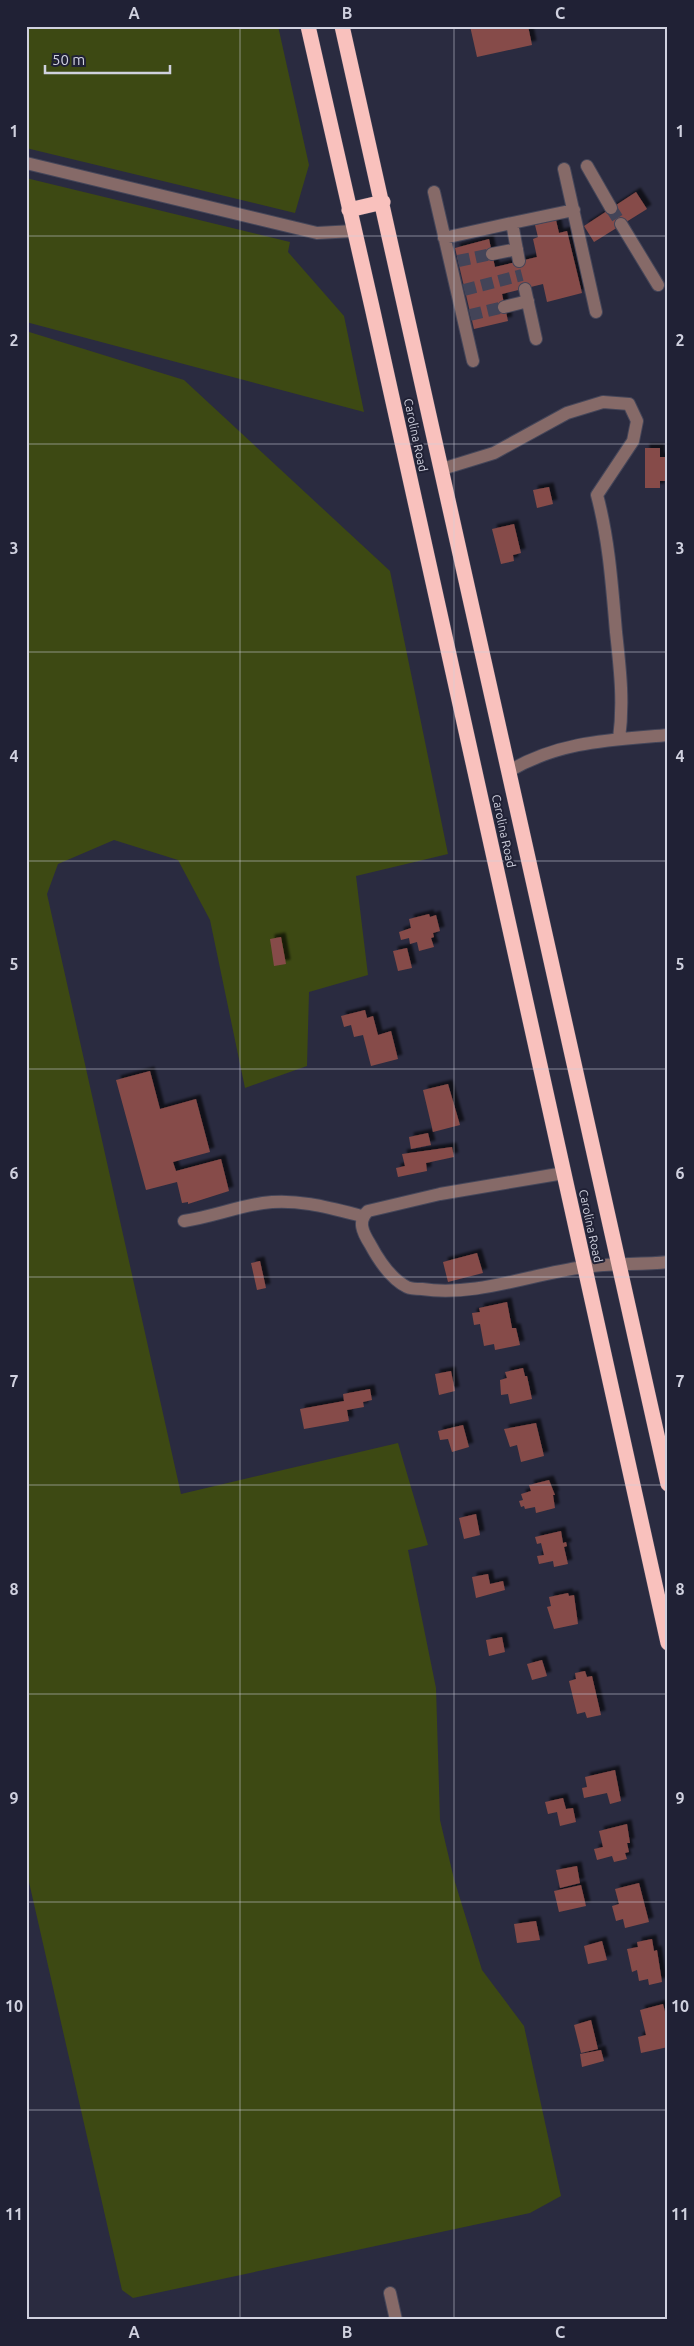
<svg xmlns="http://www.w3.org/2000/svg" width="694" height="2346" font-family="Ubuntu,sans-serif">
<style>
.green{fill:#3d4913}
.building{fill:#864c48;filter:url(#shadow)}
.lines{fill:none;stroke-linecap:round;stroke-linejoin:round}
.minor-tunnel{stroke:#434458;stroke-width:12;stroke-dasharray:12 6;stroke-linecap:butt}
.minor-casing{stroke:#454659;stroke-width:14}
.highway-casing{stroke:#454659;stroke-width:16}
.minor{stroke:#866a68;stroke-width:12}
.highway{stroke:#f9c1bd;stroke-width:15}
.grid{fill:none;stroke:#d0d1df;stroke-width:1;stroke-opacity:0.55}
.labels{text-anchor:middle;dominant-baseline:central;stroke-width:4;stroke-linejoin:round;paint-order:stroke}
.street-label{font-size:12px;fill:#d0d1df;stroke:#202135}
.neatline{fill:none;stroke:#d0d1df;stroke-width:2}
.grid-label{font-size:16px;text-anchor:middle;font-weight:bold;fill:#d0d1df}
</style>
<defs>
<filter id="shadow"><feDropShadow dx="4.5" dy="-4.5" stdDeviation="1" flood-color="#0009"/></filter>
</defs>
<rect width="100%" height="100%" fill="#2a2b40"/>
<path class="green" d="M26 26H278L309 165 295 213 26 148Z
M26 178 290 242 288 252 344 316 364 412 26 322Z
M26 331 184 380 390 571 448 854 356 876 368 975 309 992 307 1066 245 1088 210 920 178 860 114 840 58 864 47 894 181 1494 398 1443 428 1545 408 1550 436 1688 440 1820 454 1879 482 1970 524 2026 561 2196 530 2213 133 2298 122 2290 26 1869Z"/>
<path class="building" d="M470 26H528L532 45 477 57Z
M636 192 647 209 594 242 584 226Z
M556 220 559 233 567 231 582 293 547 302 543 284 502 294 508 321 474 329 455 248 489 239 495 267 537 257 533 239 538 237 535 225Z
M645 448H660V457H667V481H660V488H645Z
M549 487 553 504 537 508 533 490Z
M514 524 521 553 513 555 514 561 501 564 492 529Z
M429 914 430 917 436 915 440 931 433 933 434 937 431 938 434 947 419 951 417 942 410 944 409 938 401 940 399 932 411 928 409 919Z
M281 937 286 964 274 966 270 939Z
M407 948 412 968 398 971 393 951Z
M365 1010 367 1018 373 1016 378 1035 391 1031 398 1059 371 1066 363 1035 354 1037 351 1025 344 1027 341 1016Z
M150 1071 160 1109 196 1099 210 1152 173 1162 176 1171 221 1159 229 1191 188 1204V1202L182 1203 177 1182 146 1190 116 1080Z
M448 1084 460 1125 433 1132 423 1090Z
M428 1133 431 1145 411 1149 409 1137Z
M452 1147 454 1157 426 1163 427 1171 398 1177 396 1168 405 1166 402 1154Z
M477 1253 483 1273 448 1282 443 1262Z
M260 1261 266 1288 257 1290 251 1263Z
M507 1302 512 1328H516L520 1345 495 1350 494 1344 484 1346 480 1324 474 1325 472 1313 480 1312 479 1308Z
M523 1368 525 1376H527L532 1399 510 1404 508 1394 501 1395 500 1380 507 1378 505 1372Z
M451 1371 455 1391 439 1395 435 1374Z
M370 1389 372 1400 363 1402 364 1407 347 1410 349 1421 304 1429 300 1409 344 1401 343 1394Z
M536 1423 544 1456 521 1462 517 1445 510 1447 504 1429Z
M463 1425 469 1447 452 1452 448 1439 440 1440 438 1431Z
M549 1480 555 1495H553L555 1508 536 1513 535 1507 525 1509 524 1506 521 1507 519 1501 523 1500 521 1494 531 1491 529 1485Z
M476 1514 480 1535 464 1539 459 1518Z
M561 1531 563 1543 566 1542 567 1546 564 1547 568 1564 554 1567 553 1561 539 1564 537 1556 544 1555 541 1543 537 1544 535 1537Z
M488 1574 490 1584 503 1581 505 1590 476 1598 472 1577Z
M568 1593 569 1596 574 1595 578 1624 554 1629 547 1607 551 1606 549 1597Z
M502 1637 505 1652 489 1656 486 1640Z
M542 1660 547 1676 532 1680 527 1664Z
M585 1671 587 1677 592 1676 601 1715 587 1718 585 1712 577 1714 569 1681 576 1679 575 1673Z
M615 1770 621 1801 610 1804 607 1793 584 1798 582 1788 587 1787 585 1777Z
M563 1798 566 1809 573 1808 576 1822 560 1826 557 1812 548 1814 545 1802Z
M627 1824 630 1843H627L629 1852 625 1853 627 1859 614 1862 612 1856 597 1860 594 1849 603 1847 599 1831Z
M577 1866 580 1883 560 1888 556 1870Z
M639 1883 649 1922 625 1928 623 1919 616 1921 612 1906 619 1904 615 1889Z
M581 1885 586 1906 559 1912 554 1891Z
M536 1921 540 1940 517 1943 514 1924Z
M652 1939 654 1951 657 1950 662 1982 649 1985 648 1979 639 1981 637 1970 632 1972 627 1949 638 1947 637 1942Z
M602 1941 607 1960 588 1964 584 1946Z
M663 2004 668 2023V2047L641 2053 638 2037 646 2035 640 2010Z
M591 2020 598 2049 581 2053 574 2025Z
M601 2050 604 2061 582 2067 580 2054Z"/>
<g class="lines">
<path class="minor-tunnel" d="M611 208 621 224
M458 261 492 254
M464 290 522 275
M470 315 504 307"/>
<g class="minor-casing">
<path id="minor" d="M26 163 317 233 354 231
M587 166 611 208
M564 169 596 312
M434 192 473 361
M621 224 658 285
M444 238 512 223
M492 254 517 249
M519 261 512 223 574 210
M525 289 536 339
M504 307 528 301
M442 469 494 453 567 413 603 402 629 404 637 421 633 441 597 495C609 540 612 586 616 632 620 669 624 702 619 739
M509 771C560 741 611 740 668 735
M564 1173 440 1194 368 1211C357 1221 363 1233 370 1244 378 1259 391 1279 407 1287 411 1289 418 1289 422 1289 476 1297 531 1274 584 1267 611 1263 640 1265 668 1262
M184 1221C211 1217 236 1207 263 1203 296 1198 331 1208 362 1216
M390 2293 396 2320"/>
</g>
<g class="highway-casing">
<path id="highway" d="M308 26 372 307 668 1643
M342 26 668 1484
M349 210 383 202"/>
</g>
<use href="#minor" class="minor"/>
<use href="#highway" class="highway"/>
</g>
<path class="grid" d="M240 26V2320M454 26V2320M26 236H668M26 444H668M26 652H668M26 861H668M26 1069H668M26 1277H668M26 1485H668M26 1694H668M26 1902H668M26 2110H668"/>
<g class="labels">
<g class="street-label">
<text transform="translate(416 435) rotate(78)">Carolina Road</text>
<text transform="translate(504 831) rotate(78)">Carolina Road</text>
<text transform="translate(591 1226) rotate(78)">Carolina Road</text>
</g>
</g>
<rect width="694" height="2346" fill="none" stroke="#202135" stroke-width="55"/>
<path d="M45 65v8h125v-8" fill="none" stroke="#d0d1df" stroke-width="2.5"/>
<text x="52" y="65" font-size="15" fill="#d0d1df" stroke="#202135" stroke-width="4" paint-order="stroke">50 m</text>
<rect x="28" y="28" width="638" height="2290" class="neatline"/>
<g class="grid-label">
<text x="134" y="19">A</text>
<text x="347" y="19">B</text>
<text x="560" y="19">C</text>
<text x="14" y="137">1</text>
<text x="680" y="137">1</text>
<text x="14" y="346">2</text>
<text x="680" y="346">2</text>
<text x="14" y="554">3</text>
<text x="680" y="554">3</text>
<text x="14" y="762">4</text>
<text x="680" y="762">4</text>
<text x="14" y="970">5</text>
<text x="680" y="970">5</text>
<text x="14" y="1179">6</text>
<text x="680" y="1179">6</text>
<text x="14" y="1387">7</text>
<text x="680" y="1387">7</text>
<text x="14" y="1595">8</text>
<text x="680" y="1595">8</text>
<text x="14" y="1804">9</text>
<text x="680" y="1804">9</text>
<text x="14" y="2012">10</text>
<text x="680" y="2012">10</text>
<text x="14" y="2220">11</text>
<text x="680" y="2220">11</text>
<text x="134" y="2338">A</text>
<text x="347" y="2338">B</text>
<text x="560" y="2338">C</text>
</g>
</svg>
